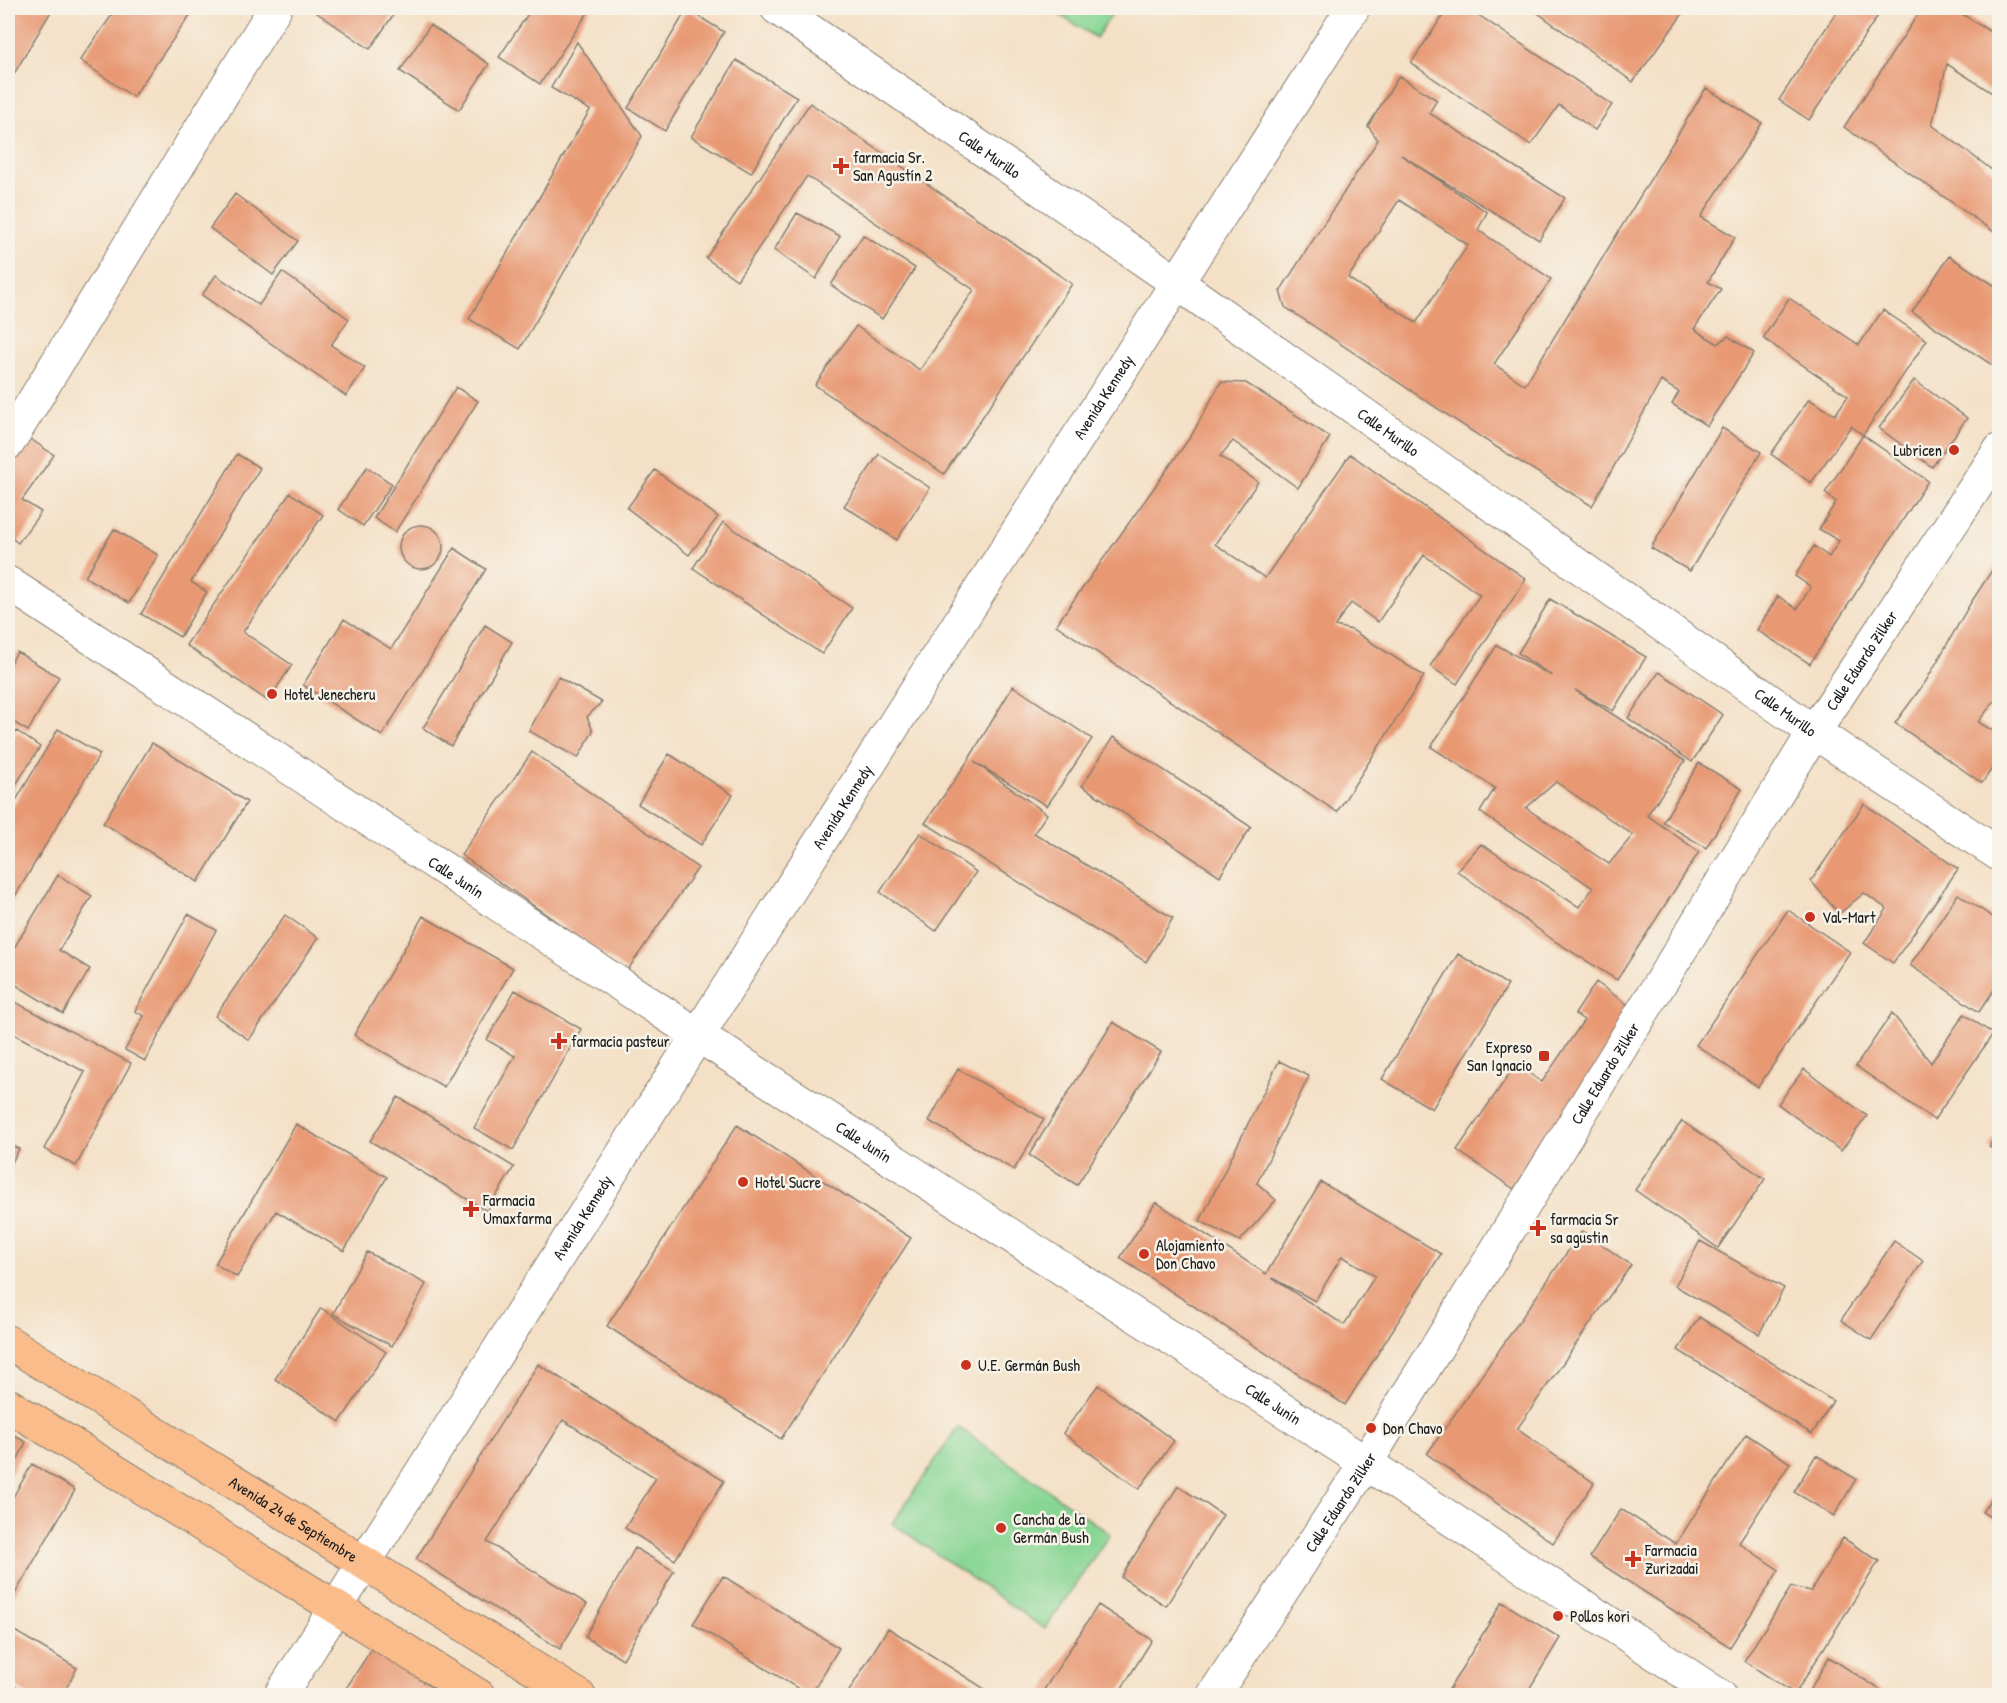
<svg xmlns="http://www.w3.org/2000/svg" width="2007" height="1703" font-family="'Patrick Hand',sans-serif">
<style>
.green{fill:#88d694;stroke:#527958;stroke-width:1.5}
.building{fill:#e89973;fill-rule:evenodd}
.lines{fill:none;stroke-linecap:round;stroke-linejoin:round}
.minor-casing{stroke:#887e71;stroke-width:35}
.major-casing{stroke:#887e71;stroke-width:35}
.minor{stroke:#fff;stroke-width:33}
.major{stroke:#fabc8b;stroke-width:33}
.poi-dot{fill:#c8321e;stroke:#f7f3e8;stroke-width:2}
.labels{text-anchor:middle;dominant-baseline:central;stroke-width:5;stroke-linejoin:round;paint-order:stroke}
.street-label{font-size:16px;fill:#1c1c1c;stroke:#f7f3e8}
.poi-label{font-size:16px;fill:#1c1c1c;stroke:#f7f3e8;text-anchor:start}
</style>
<rect width="100%" height="100%" fill="#f7f3e8"/>
<filter id="ink" filterUnits="userSpaceOnUse"><feTurbulence type="fractalNoise" baseFrequency=".0167" numOctaves="2"/><feDisplacementMap in="SourceGraphic" scale="12" xChannelSelector="R" yChannelSelector="G"/><feConvolveMatrix kernelMatrix="1 2 1 2 8 2 1 2 1" color-interpolation-filters="sRGB"/></filter>
<filter id="wash" filterUnits="userSpaceOnUse"><feTurbulence type="fractalNoise" baseFrequency=".008" numOctaves="4" result="noise"/><feDisplacementMap in="SourceGraphic" scale="24" xChannelSelector="R" yChannelSelector="G"/><feGaussianBlur stdDeviation="1.35" result="paint"/><feColorMatrix in="noise" values="0 0 0 0 0 0 0 0 0 0 0 0 0 0 0 0 0 1.4 0 .05"/><feComposite in="paint" operator="in"/></filter>
<g filter="url(#wash)">
<rect width="100%" height="100%" fill="#f4e0c6"/>
<path class="green" d="M1049 8H1116L1096 38Z
M958 1427 1110 1534 1045 1629 892 1523Z"/>
<g id="blocks">
<path class="building" d="M11 8H53L8 84V13Z
M117 8H195L133 97 80 60Z
M310 8H398L370 49Z
M532 8H591L540 84 499 57Z
M1448 8H1468L1612 105 1595 130 1559 105 1531 145 1411 63Z
M1531 8H1687L1633 82Z
M1839 8H1883L1809 120 1779 100Z
M1922 8H1953L2000 38V98L1947 64 1932 125 2000 176V236L1844 127Z
M687 9 724 32 665 131 628 108Z
M430 25 489 64 459 110 400 71Z
M577 42 642 136 520 349 469 319 590 110 551 88Z
M736 60 797 97 751 173 691 137Z
M1399 76 1437 100 1429 113 1565 198 1539 240 1401 155 1487 212 1478 230 1551 279 1494 364 1525 385 1706 88 1762 123 1701 217 1735 237 1708 282 1721 289 1694 329 1718 344 1728 336 1754 353 1707 426 1672 404 1679 392 1661 381 1592 506 1490 443 1285 307 1280 291 1378 140 1368 126ZM1399 200 1468 245 1416 323 1348 278Z
M810 103 1072 284 944 474 815 385 856 326 920 370 974 290 807 176 737 280 706 258Z
M235 194 298 241 273 275 210 228Z
M797 213 840 236 816 279 774 250Z
M863 235 915 268 882 319 831 285Z
M1949 256 2000 289V361L1995 367 1912 312Z
M282 272 349 319 331 345 365 368 346 396 202 295 216 275 259 305Z
M1789 298 1859 345 1883 310 1927 340 1863 435 1928 481 1810 664 1757 630 1778 596 1797 609 1811 587 1795 576 1814 546 1829 557 1839 541 1819 529 1836 502 1825 493 1863 435 1851 426 1811 483 1771 454 1809 399 1835 415 1848 396 1763 338Z
M1914 380 1967 418 1932 467 1879 428Z
M1221 382 1246 383 1330 437 1298 488 1233 441 1220 456 1258 482 1215 544 1265 578 1350 454 1526 579 1457 684 1430 666 1480 595 1424 555 1378 622 1351 603 1335 626 1352 630 1424 676 1337 812 1056 625 1191 436Z
M456 387 478 401 395 532 374 518Z
M1722 428 1761 452 1690 571 1651 548Z
M26 436 54 455 22 500 41 512 18 543 8 535V462Z
M237 454 260 468 191 582 207 592 180 637 141 614Z
M879 454 930 488 897 540 844 506Z
M367 467 392 484 363 526 338 509Z
M655 470 718 517 689 555 627 508Z
M290 493 323 515 243 632 292 665 268 701 186 645Z
M723 522 852 608 822 654 693 568Z
M399 547a22 22 0 1 1 44 0a22 22 0 1 1-44 0Z
M114 529 158 555 129 603 85 577Z
M454 548 486 569 382 736 303 685 344 619 391 649Z
M2000 558V694L1978 722 2000 735V757L1982 783 1895 723 1926 681 1970 604Z
M1550 599 1646 657 1613 711 1575 690 1685 761 1647 815 1699 852 1617 980 1556 942 1457 871 1481 844 1579 907 1593 888 1480 812 1495 788 1431 747 1497 645 1552 676 1518 653ZM1556 782 1633 835 1609 864 1526 808Z
M485 625 512 642 451 746 423 728Z
M17 652 59 677 28 731 8 719V668Z
M1659 672 1723 715 1692 762 1628 718Z
M558 677 602 702 587 717 593 731 578 758 529 731Z
M1013 686 1092 739 1047 806 974 762 1047 814 1034 833 1173 918 1146 962 925 823 969 759Z
M58 729 100 754 8 908V814Z
M17 731 40 747 8 797V745Z
M1113 737 1251 827 1220 876 1082 786Z
M152 743 247 802 198 882 103 823Z
M532 752 698 868 627 971 461 855Z
M669 754 733 795 701 845 638 804Z
M1699 763 1742 789 1706 848 1663 822Z
M1864 804 1958 869 1893 963 1864 943 1887 909 1864 893 1839 914 1811 881Z
M920 833 976 872 936 931 880 892Z
M58 875 92 896 59 950 90 969 63 1014 8 980V958Z
M1958 894 2000 922V981L1979 1012 1910 965Z
M1788 910 1850 952 1758 1087 1696 1045Z
M188 914 216 930 145 1061 125 1050 144 1016 135 1011Z
M285 915 318 938 249 1040 215 1016Z
M423 916 513 968 444 1087 354 1035Z
M1458 954 1508 985 1432 1109 1382 1079Z
M1596 982 1635 1010 1514 1189 1457 1150 1516 1064 1542 1082 1584 1020 1575 1014Z
M515 990 581 1029 513 1150 474 1128 515 1056 487 1040Z
M15 1002 131 1063 76 1166 44 1149 85 1072 8 1031V1016Z
M1892 1013 1931 1063 1964 1014 1993 1034 1934 1120 1856 1066Z
M1113 1022 1161 1052 1077 1185 1029 1155Z
M1279 1061 1309 1076 1257 1183 1276 1200 1240 1241 1200 1221Z
M958 1069 1044 1119 1014 1170 929 1121Z
M1804 1069 1867 1116 1841 1151 1778 1104Z
M398 1097 514 1167 487 1211 370 1141Z
M1682 1121 1765 1179 1718 1248 1635 1190Z
M296 1124 387 1177 344 1251 276 1211 237 1277 215 1264Z
M737 1125 911 1238 781 1439 607 1326Z
M2000 1129V1153L1989 1147Z
M8 1143 19 1149 8 1170Z
M1321 1182 1441 1254 1345 1405 1120 1258 1156 1202 1266 1274ZM1342 1256 1375 1276 1344 1325 1272 1278 1315 1301Z
M1582 1231 1631 1265 1517 1429 1594 1483 1553 1543 1427 1454Z
M1700 1241 1784 1288 1759 1334 1675 1286Z
M1894 1241 1923 1261 1871 1340 1841 1320Z
M367 1252 426 1284 392 1346 333 1314Z
M321 1308 386 1352 340 1422 275 1379Z
M1699 1317 1833 1401 1812 1434 1678 1350Z
M538 1364 724 1481 675 1560 625 1528 656 1478 563 1420 487 1542 587 1604 560 1649 416 1559Z
M1098 1385 1174 1441 1139 1489 1063 1433Z
M8 1432 26 1442 8 1480Z
M1746 1434 1790 1463 1739 1543 1779 1570 1730 1647 1590 1557 1621 1509 1676 1544Z
M1816 1455 1856 1479 1834 1516 1794 1492Z
M32 1464 75 1490 8 1606V1506Z
M2000 1485V1523L1982 1512Z
M1178 1486 1223 1515 1166 1606 1121 1577Z
M1843 1538 1879 1561 1795 1694 1744 1661 1791 1587 1811 1591Z
M635 1548 674 1571 623 1659 585 1637Z
M723 1576 839 1648 810 1696 693 1624Z
M1502 1602 1560 1638 1525 1696H1445Z
M1098 1605 1152 1640 1117 1696H1040Z
M8 1627 77 1668 62 1696H30L8 1682Z
M888 1628 996 1696H846Z
M373 1647 444 1696H341Z
M1829 1657 1890 1696H1806Z"/>
</g>
</g>
<g filter="url(#ink)">
<use href="#blocks" fill-opacity="0" stroke="#887e71" stroke-width="1.5"/>
<g class="lines">
<g class="minor-casing">
<g id="minor">
<path id="s1" d="M777 8 1176 282 1814 732 2000 855"/>
<path d="M8 443 275 8"/>
<path id="s2" d="M8 583 696 1034 1366 1463 1720 1696"/>
<path id="s3" d="M280 1696C636 1132 991 568 1353 8"/>
<path id="s4" d="M1213 1696 1366 1463 1814 732 2000 450"/>
</g>
</g>
<g class="major-casing">
<g id="major">
<path id="s5" d="M8 1342 579 1696"/>
<path d="M8 1405 479 1696"/>
</g>
</g>
<use href="#minor" class="minor"/>
<use href="#major" class="major"/>
</g>
</g>
<g class="poi-dot">
<path d="M838 157h6v6h6v6h-6v6h-6v-6h-6v-6h6z"/>
<circle cx="1954" cy="450" r="6"/>
<circle cx="272" cy="694" r="6"/>
<circle cx="1810" cy="917" r="6"/>
<path d="M556 1032h6v6h6v6h-6v6h-6v-6h-6v-6h6z"/>
<rect x="1538" y="1050" width="12" height="12" rx="3"/>
<circle cx="743" cy="1182" r="6"/>
<path d="M468 1200h6v6h6v6h-6v6h-6v-6h-6v-6h6z"/>
<path d="M1535 1219h6v6h6v6h-6v6h-6v-6h-6v-6h6z"/>
<circle cx="1144" cy="1254" r="6"/>
<circle cx="966" cy="1365" r="6"/>
<circle cx="1371" cy="1428" r="6"/>
<circle cx="1001" cy="1528" r="6"/>
<path d="M1630 1550h6v6h6v6h-6v6h-6v-6h-6v-6h6z"/>
<circle cx="1558" cy="1616" r="6"/>
</g>
<g class="labels">
<g class="street-label">
<text stroke="none"><textPath href="#s1" startOffset="258">Calle Murillo</textPath></text>
<text stroke="none"><textPath href="#s3" startOffset="1538">Avenida Kennedy</textPath></text>
<text stroke="none"><textPath href="#s1" startOffset="744">Calle Murillo</textPath></text>
<text stroke="none"><textPath href="#s4" startOffset="1222">Calle Eduardo Zilker</textPath></text>
<text stroke="none"><textPath href="#s1" startOffset="1230">Calle Murillo</textPath></text>
<text stroke="none"><textPath href="#s3" startOffset="1052">Avenida Kennedy</textPath></text>
<text stroke="none"><textPath href="#s2" startOffset="536">Calle Junín</textPath></text>
<text stroke="none"><textPath href="#s4" startOffset="736">Calle Eduardo Zilker</textPath></text>
<text stroke="none"><textPath href="#s2" startOffset="1022">Calle Junín</textPath></text>
<text stroke="none"><textPath href="#s3" startOffset="566">Avenida Kennedy</textPath></text>
<text stroke="none"><textPath href="#s2" startOffset="1508">Calle Junín</textPath></text>
<text stroke="none"><textPath href="#s4" startOffset="232">Calle Eduardo Zilker</textPath></text>
<text stroke="none"><textPath href="#s5" startOffset="336">Avenida 24 de Septiembre</textPath></text>
</g>
<g class="poi-label">
<text x="853" y="157">farmacia Sr.<tspan x="853" dy="18">San Agustín 2</tspan></text>
<text x="1942" y="450" text-anchor="end">Lubricen</text>
<text x="284" y="694">Hotel Jenecheru</text>
<text x="1822" y="917">Val-Mart</text>
<text x="571" y="1041">farmacia pasteur</text>
<text x="1532" y="1047" text-anchor="end">Expreso<tspan x="1532" dy="18">San Ignacio</tspan></text>
<text x="755" y="1182">Hotel Sucre</text>
<text x="483" y="1200">Farmacia<tspan x="483" dy="18">Umaxfarma</tspan></text>
<text x="1550" y="1219">farmacia Sr<tspan x="1550" dy="18">sa agustin</tspan></text>
<text x="1156" y="1245">Alojamiento<tspan x="1156" dy="18">Don Chavo</tspan></text>
<text x="978" y="1365">U.E. Germán Bush</text>
<text x="1383" y="1428">Don Chavo</text>
<text x="1013" y="1519">Cancha de la<tspan x="1013" dy="18">Germán Bush</tspan></text>
<text x="1645" y="1550">Farmacia<tspan x="1645" dy="18">Zurizadai</tspan></text>
<text x="1570" y="1616">Pollos kori</text>
</g>
</g>
<rect width="2007" height="1703" fill="none" stroke="#f7f3e8" stroke-width="30"/>
</svg>
